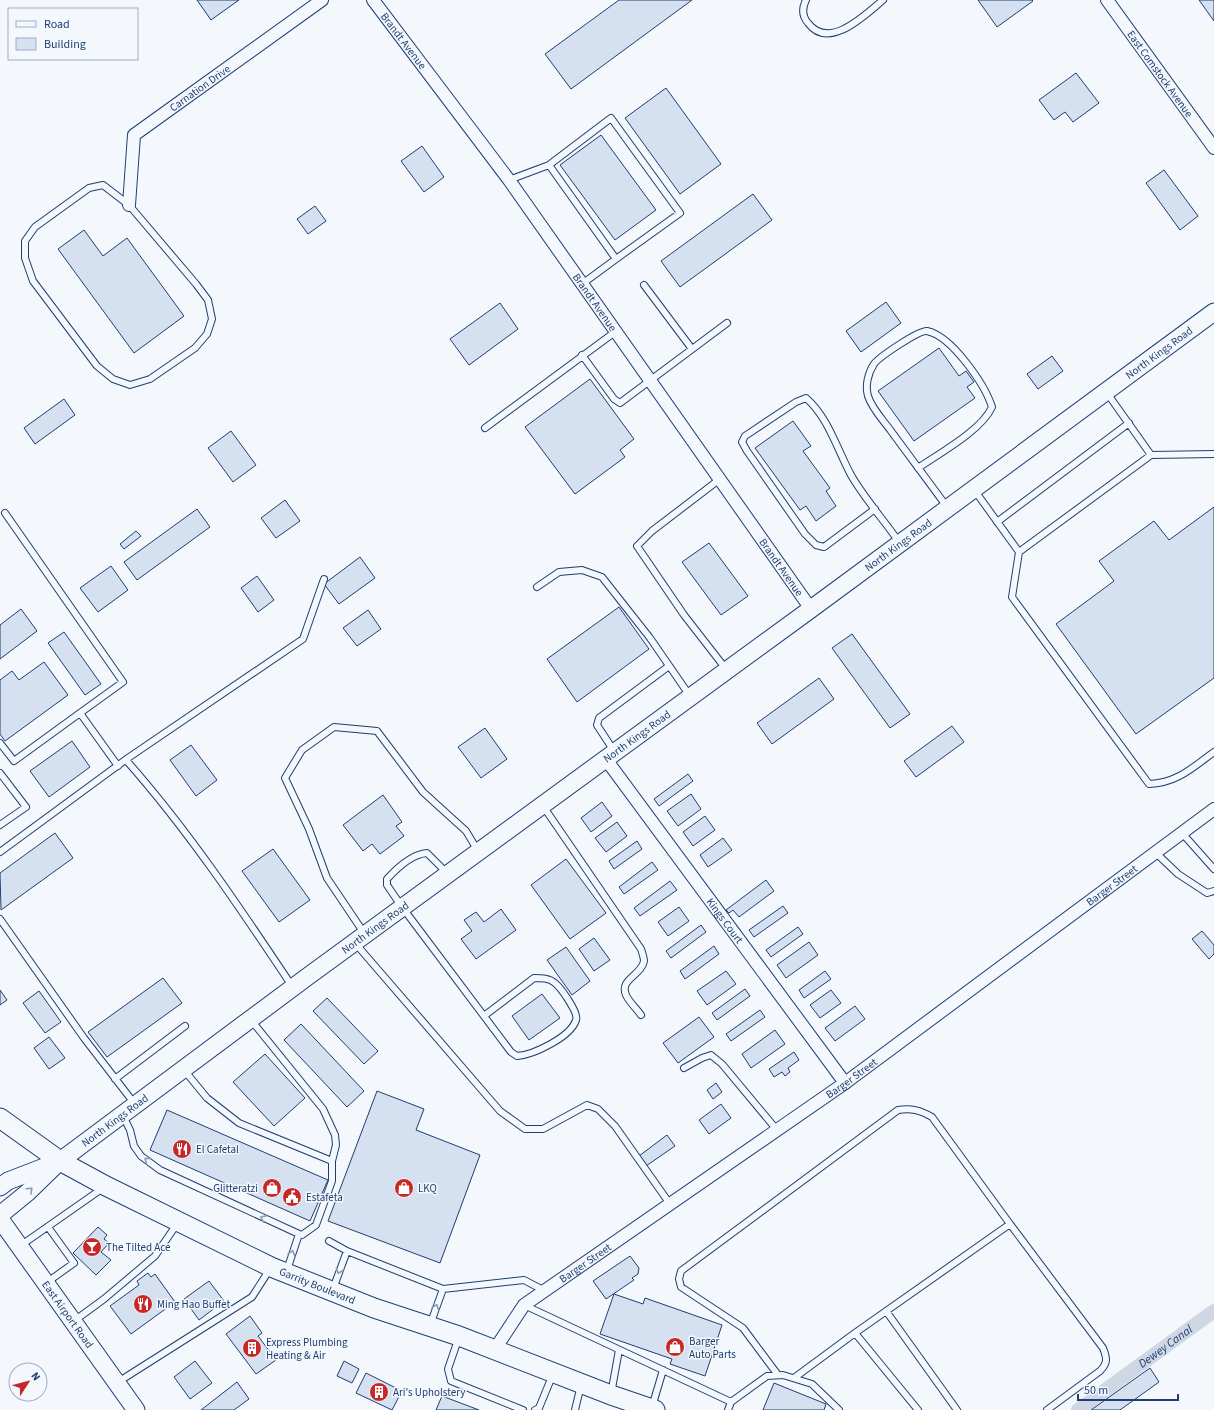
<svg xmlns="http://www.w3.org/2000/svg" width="1214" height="1410" font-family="'Source Sans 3',sans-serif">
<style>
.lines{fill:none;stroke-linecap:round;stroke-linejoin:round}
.canal{stroke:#cfd7e4;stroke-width:14}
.building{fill:#d5e0f0;stroke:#1d3f73}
.lane-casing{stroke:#1d3f73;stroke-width:8}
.street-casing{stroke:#1d3f73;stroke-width:14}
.secondary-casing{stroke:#1d3f73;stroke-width:19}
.primary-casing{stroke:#1d3f73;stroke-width:21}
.lane{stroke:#f4f7fb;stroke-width:6}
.street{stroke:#f4f7fb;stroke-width:12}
.secondary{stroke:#f4f7fb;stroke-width:17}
.primary{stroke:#f4f7fb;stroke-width:19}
.oneway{stroke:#889bb7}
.labels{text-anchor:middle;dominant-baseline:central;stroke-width:3;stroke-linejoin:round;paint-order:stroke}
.street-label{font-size:11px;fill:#1d3f73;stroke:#f4f7fb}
.poi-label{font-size:11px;fill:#1d3f73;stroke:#f4f7fb;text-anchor:start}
.water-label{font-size:12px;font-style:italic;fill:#1d3f73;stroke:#f4f7fb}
</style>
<rect width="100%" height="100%" fill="#f4f7fb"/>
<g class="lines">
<path class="canal" id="s1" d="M1078 1410 1214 1311"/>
</g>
<path class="building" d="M197 0H239L211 20Z
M619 0H692L571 89 545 54Z
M978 0H1032L1033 1 997 27Z
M1199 0H1214V21Z
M1076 73 1099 103 1073 122 1065 112 1054 120 1039 100Z
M666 88 721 164 680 194 625 118Z
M601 135 656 210 615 240 560 165Z
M422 146 444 177 424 192 401 161Z
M1164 170 1198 216 1180 230 1146 183Z
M753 194 772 220 680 287 661 261Z
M315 206 326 221 308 234 297 219Z
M84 230 103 256 127 238 184 316 134 353 58 249Z
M886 302 901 323 861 352 846 331Z
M500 303 518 329 469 365 450 339Z
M939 348 959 376 966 371 974 382 967 387 975 398 914 441 878 391Z
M1052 356 1063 371 1038 389 1027 374Z
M590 379 634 439 620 450 625 457 575 494 525 427Z
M64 399 75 415 35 444 24 428Z
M793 421 811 446 803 451 830 488 826 491 836 506 816 521 806 506 800 510 755 448Z
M231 431 256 465 233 482 208 448Z
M285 500 300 521 276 538 261 518Z
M1214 507V678L1136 734 1056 624 1114 581 1099 561 1154 521 1169 540Z
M197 509 210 527 137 580 124 562Z
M136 531 141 536 124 549 120 544Z
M709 543 748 596 721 615 682 562Z
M360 557 375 578 339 604 324 584Z
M111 566 128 590 98 612 80 588Z
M257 576 274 600 258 612 241 588Z
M619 607 649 649 577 702 547 659Z
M21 609 37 631 0 659V625Z
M368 610 381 629 357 646 343 628Z
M64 632 101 684 85 695 48 643Z
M852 634 910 714 890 728 832 648Z
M44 662 68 695 5 741 0 734V680L12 671 19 680Z
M819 678 834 699 772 744 757 723Z
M952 726 964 742 916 777 904 761Z
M485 728 507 759 481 778 458 747Z
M72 741 90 767 49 797 30 771Z
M191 745 217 780 196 796 170 760Z
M688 774 693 781 659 806 654 799Z
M691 794 701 809 678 826 667 811Z
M383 795 402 822 396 826 404 836 380 854 372 844 363 851 343 825Z
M602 802 612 816 591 832 581 818Z
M705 816 715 830 693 846 683 832Z
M617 822 627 836 606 852 595 838Z
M55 833 73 858 1 910 0 873Z
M723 838 732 850 708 867 700 855Z
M637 841 642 849 614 869 609 861Z
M273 849 310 900 279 922 242 871Z
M566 859 606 913 570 939 531 885Z
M652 862 658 870 624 894 619 887Z
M766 880 774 891 739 917 733 910 729 913 726 910Z
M670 881 677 890 640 916 634 908Z
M783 906 788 913 754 937 749 930Z
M679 907 689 921 668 936 658 922Z
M501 909 516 930 476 959 461 939 472 931 464 920 476 912 484 922Z
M701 925 706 932 671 958 666 951Z
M798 927 803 934 771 957 766 950Z
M1202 931 1214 945V954L1209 959 1192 939Z
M594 938 610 960 594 971 579 949Z
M809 942 818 955 786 978 777 965Z
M714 946 719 954 685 979 680 971Z
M566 947 590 981 572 995 547 960Z
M726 971 736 984 707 1005 697 991Z
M825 971 831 979 804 998 799 990Z
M163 978 182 1003 107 1057 88 1032Z
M745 989 750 996 717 1020 712 1013Z
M0 990 7 1000 0 1005Z
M831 990 841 1003 820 1018 810 1005Z
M39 991 61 1022 45 1033 23 1003Z
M542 994 560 1018 529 1040 512 1016Z
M327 998 378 1051 364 1064 313 1011Z
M855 1006 865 1019 835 1041 825 1028Z
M760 1010 765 1017 731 1041 726 1034Z
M699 1017 714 1037 678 1063 663 1043Z
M301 1024 364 1091 347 1107 284 1040Z
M775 1030 785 1044 751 1068 742 1054Z
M49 1037 65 1058 49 1069 34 1048Z
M794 1052 799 1060 788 1068 790 1072 785 1076 782 1072 774 1077 769 1069Z
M265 1054 305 1098 274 1126 233 1082Z
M716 1083 722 1092 713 1099 707 1090Z
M377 1091 424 1109 416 1130 480 1155 440 1263 328 1221Z
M721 1104 731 1118 709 1134 699 1120Z
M167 1110 328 1180 310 1221 150 1150Z
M667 1135 675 1146 646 1166 639 1156Z
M98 1227 107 1235 104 1239 109 1243 101 1252 111 1260 96 1275 73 1253Z
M630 1256 639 1268 638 1274 632 1278 634 1280 606 1299 593 1281Z
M148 1273 151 1277 155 1274 175 1302 131 1334 110 1306 139 1285 137 1281Z
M209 1281 224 1301 199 1320 184 1299Z
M614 1294 643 1304 645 1298 722 1325 705 1376 670 1364 672 1359 600 1334Z
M250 1316 262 1333 258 1336 276 1360 256 1374 226 1334Z
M195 1361 212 1383 190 1399 174 1377Z
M344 1361 359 1369 352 1383 337 1376Z
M1150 1368 1159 1382 1120 1410H1091Z
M366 1373 402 1391 392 1410 356 1393Z
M237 1382 249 1399 234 1410H201Z
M774 1383 826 1404 824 1410H763Z
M442 1396 479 1410H436Z"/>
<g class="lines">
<g class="lane-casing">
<path id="lane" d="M806 0C802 8 802 16 808 23 829 51 865 15 883 0
M549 165 611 118 680 213 616 259
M509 180 549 165 616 259 582 284
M103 185 129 205 196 284 208 300 212 319 207 334 195 348 150 379 130 385 113 379 97 366 33 281 25 258V241L35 227 89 188Z
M644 285 692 349
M582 355 614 399 620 403 727 323
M485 428 615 332
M1151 455 1214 454
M918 468C940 453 982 430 992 407 985 385 952 336 927 331 919 330 879 357 874 364 868 373 865 386 868 396 872 409 884 421 891 431 910 457 929 482 947 507
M720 479 652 531 637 546 684 615 726 669
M975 491 1019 552 1151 455 1107 393
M875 509 824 547 816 545 805 534 747 451 742 442 745 436 796 402 806 398C828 417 837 449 851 475 864 498 884 520 899 542
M5 513 123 682 80 713 118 766
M997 522 1129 423
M1019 552 1012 597 1149 784C1177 783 1192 768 1214 752
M537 587 559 572 582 570 602 577 650 638 690 696
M0 743 14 761 80 713
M614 751 597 725 599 718 669 666
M126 760C188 830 240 908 292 986
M0 773 26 807 0 825
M543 806 641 949C642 952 644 958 644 961 642 975 619 979 626 995 629 1002 637 1009 641 1015
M1182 833 1214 869
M0 852 128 758 303 639 324 579
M1156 853 1178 874 1207 893 1214 891
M447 873 427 853C412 854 397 868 387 879V885L402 907 511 1052 517 1056C533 1055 571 1037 576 1020 579 1013 561 988 555 983 549 978 542 978 534 978L484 1016
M0 919 84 1038 134 1103
M364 933 327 878 309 829 285 778 302 750 334 727 377 731 423 792 466 831 478 851
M355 943 500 1111 525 1129H543L587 1105 598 1109 615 1126 670 1204
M684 1068 702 1058 711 1055 722 1064 777 1130
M184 1070 207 1098 239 1123 332 1161
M115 1079 185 1026
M123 1116 130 1130 134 1146 141 1156 160 1170 299 1234 302 1235 316 1225 332 1181V1161L336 1145 335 1135 323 1109 251 1020
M1010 1224 1103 1348C1107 1358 1108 1363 1100 1371L1047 1410
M329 1241 347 1251 443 1289 524 1280 545 1291
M20 1246 103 1188
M287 1270 299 1234
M46 1283 74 1263 48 1227
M333 1289 347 1251
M524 1305 731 1402 728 1410
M886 1311 957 1410
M74 1321 104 1299 155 1256 177 1224
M430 1325 443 1289
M459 1337 448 1369 451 1381 523 1410
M778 1375 743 1328 681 1287 679 1279 681 1271 898 1110C911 1108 920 1110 932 1117L1010 1224 855 1333 918 1410
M794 1378 855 1333
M118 1382 252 1297 270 1269
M611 1394 619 1350
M731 1402 767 1376 783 1375 812 1384 839 1410
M652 1407 663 1370
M535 1410 539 1408 553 1374
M575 1410 581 1385"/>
</g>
<g class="street-casing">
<g id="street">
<path id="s2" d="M373 0 509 180 811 609"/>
<path id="s3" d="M1107 0 1214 148"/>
<path id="s4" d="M129 205 134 135 322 0"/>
<path id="s5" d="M605 758 845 1083"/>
<path id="s6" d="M495 1349 524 1305 845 1083 1214 809"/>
</g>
</g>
<g class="secondary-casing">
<g id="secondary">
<path d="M0 1187 8 1181 52 1164"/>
<path id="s7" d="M0 1215 27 1193 60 1161 307 977 811 609 1214 312"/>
<path id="s8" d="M0 1219 136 1410"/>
</g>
</g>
<g class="primary-casing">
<g id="primary">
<path id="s9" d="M0 1118 60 1161 106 1186 271 1267 374 1308 459 1336 611 1395 655 1410"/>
</g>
</g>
<use href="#lane" class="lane"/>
<use href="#street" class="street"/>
<use href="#secondary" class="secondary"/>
<use href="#primary" class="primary"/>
</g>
<defs><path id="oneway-chevron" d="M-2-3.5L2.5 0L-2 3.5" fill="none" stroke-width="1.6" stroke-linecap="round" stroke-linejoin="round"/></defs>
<g class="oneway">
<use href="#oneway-chevron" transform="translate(147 1160) rotate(-144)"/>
<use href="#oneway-chevron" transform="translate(30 1190) rotate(-43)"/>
<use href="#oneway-chevron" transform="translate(263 1218) rotate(-155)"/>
<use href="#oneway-chevron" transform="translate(292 1253) rotate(-72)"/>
<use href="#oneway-chevron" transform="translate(339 1271) rotate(110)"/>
<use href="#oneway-chevron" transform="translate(436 1307) rotate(-70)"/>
</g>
<defs>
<g id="restaurant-disc" transform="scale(1)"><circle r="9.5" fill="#c62828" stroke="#f4f7fb"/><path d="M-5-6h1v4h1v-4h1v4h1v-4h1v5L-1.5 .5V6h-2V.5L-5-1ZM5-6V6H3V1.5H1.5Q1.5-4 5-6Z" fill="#fff"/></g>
<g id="shop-disc" transform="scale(1)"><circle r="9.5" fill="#c62828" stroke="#f4f7fb"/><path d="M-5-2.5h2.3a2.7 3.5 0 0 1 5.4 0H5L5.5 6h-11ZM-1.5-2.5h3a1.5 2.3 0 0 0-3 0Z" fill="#fff"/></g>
<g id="civic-disc" transform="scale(1)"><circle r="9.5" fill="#c62828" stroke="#f4f7fb"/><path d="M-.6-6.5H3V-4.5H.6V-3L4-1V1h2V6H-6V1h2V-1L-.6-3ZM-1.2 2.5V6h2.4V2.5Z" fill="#fff"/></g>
<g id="bar-disc" transform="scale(1)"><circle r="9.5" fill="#c62828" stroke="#f4f7fb"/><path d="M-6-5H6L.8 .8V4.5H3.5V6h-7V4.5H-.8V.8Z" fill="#fff"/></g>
<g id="building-disc" transform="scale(1)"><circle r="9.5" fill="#c62828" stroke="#f4f7fb"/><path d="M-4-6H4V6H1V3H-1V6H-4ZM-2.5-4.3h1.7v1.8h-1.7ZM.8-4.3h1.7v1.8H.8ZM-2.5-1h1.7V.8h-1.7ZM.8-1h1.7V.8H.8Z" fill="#fff"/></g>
</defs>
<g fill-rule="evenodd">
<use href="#restaurant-disc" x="182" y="1149"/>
<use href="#shop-disc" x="272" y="1188"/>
<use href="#shop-disc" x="404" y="1188"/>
<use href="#civic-disc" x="292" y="1197"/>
<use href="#bar-disc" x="92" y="1247"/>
<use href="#restaurant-disc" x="143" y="1304"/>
<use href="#shop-disc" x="675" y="1347"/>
<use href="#building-disc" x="252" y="1348"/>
<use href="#building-disc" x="379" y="1392"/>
</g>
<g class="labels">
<g class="street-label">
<text stroke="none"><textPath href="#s2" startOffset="51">Brandt Avenue</textPath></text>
<text stroke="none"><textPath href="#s3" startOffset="91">East Comstock Avenue</textPath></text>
<text stroke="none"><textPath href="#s4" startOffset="151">Carnation Drive</textPath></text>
<text stroke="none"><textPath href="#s2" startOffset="375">Brandt Avenue</textPath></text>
<text stroke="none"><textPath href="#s7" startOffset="1445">North Kings Road</textPath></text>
<text stroke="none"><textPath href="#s7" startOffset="1121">North Kings Road</textPath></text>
<text stroke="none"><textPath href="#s2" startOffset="699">Brandt Avenue</textPath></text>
<text stroke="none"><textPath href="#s7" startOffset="797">North Kings Road</textPath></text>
<text stroke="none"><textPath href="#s6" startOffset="775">Barger Street</textPath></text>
<text stroke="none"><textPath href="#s5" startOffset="202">Kings Court</textPath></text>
<text stroke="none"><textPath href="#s7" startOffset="473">North Kings Road</textPath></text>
<text stroke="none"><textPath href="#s6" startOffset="451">Barger Street</textPath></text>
<text stroke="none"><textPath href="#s7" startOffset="149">North Kings Road</textPath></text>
<text stroke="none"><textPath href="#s6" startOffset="127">Barger Street</textPath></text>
<text stroke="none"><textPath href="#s9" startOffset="360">Garrity Boulevard</textPath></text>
<text stroke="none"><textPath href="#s8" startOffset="117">East Airport Road</textPath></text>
</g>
<g class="poi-label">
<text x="196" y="1149">El Cafetal</text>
<text x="258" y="1188" text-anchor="end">Glitteratzi</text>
<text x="418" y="1188">LKQ</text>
<text x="306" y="1197">Estafeta</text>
<text x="106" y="1247">The Tilted Ace</text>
<text x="157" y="1304">Ming Hao Buffet</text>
<text x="689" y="1341">Barger<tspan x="689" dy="13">Auto Parts</tspan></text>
<text x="266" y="1342">Express Plumbing<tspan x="266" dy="13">Heating &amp; Air</tspan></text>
<text x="393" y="1392">Ari's Upholstery</text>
</g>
<g class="water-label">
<text stroke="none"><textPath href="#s1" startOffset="108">Dewey Canal</textPath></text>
</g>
</g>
<rect x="8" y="8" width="130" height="52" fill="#f4f7fb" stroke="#9eadc5"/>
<rect x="16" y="21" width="20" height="6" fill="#f4f7fb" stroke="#9eadc5"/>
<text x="44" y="28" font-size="12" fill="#1d3f73">Road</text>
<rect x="16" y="38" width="20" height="12" fill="#d5e0f0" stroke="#9eadc5"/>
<text x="44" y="48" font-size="12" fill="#1d3f73">Building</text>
<g transform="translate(28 1382) rotate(54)"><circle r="19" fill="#f4f7fb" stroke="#9eadc5"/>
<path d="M0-3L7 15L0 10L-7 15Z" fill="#c62828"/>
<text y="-6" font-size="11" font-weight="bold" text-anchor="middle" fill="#1d3f73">N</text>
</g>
<path d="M1078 1394v6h100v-6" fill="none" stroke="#1d3f73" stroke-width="2"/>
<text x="1084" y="1394" font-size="12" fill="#1d3f73" stroke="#f4f7fb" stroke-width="3" paint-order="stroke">50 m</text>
</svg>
